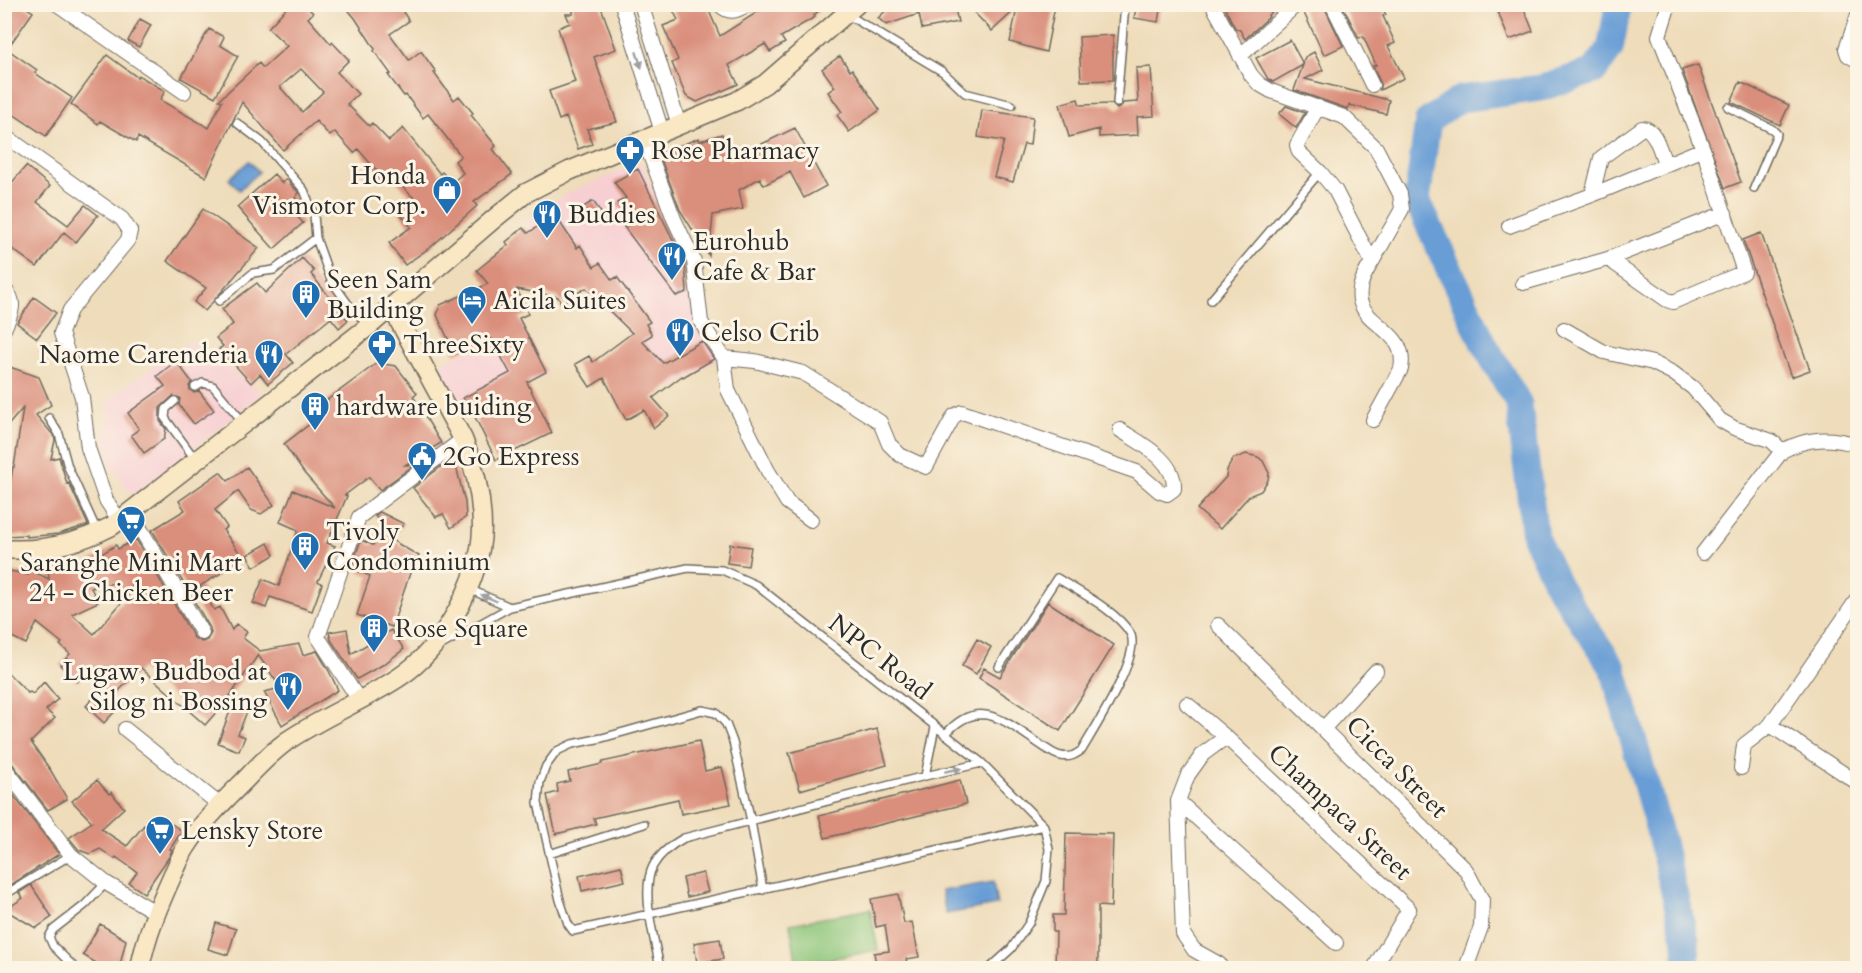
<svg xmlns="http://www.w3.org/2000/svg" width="1862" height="973" font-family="Cardo,serif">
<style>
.built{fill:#f7cfd3}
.green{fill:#8ac478;stroke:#5a7852;stroke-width:1.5}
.water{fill:#689dd5;stroke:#4a6480;stroke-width:1.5}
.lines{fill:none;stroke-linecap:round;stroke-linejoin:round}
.river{stroke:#689dd5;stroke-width:27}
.building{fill:#da8e7b;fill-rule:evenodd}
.service-casing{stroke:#6f695d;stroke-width:10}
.minor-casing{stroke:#6f695d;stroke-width:16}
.secondary-casing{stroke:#6f695d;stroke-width:21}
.service{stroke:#fff;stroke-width:7}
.minor{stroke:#fff;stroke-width:14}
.secondary{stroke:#fae7c3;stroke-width:18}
.oneway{fill:#a0a0a0}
.labels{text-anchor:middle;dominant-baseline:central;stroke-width:6;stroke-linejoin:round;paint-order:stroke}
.poi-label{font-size:26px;fill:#2b2b2b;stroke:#fcf5e5;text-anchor:start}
.street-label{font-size:26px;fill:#2b2b2b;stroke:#fcf5e5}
</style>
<rect width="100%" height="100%" fill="#fcf5e5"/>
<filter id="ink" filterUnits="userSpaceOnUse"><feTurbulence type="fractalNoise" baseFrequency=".0167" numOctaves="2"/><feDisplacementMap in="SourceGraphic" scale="12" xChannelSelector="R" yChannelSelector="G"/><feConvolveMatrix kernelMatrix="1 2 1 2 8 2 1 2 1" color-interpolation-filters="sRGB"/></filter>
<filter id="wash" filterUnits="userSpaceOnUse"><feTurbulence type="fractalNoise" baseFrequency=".008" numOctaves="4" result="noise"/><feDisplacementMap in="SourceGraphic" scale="24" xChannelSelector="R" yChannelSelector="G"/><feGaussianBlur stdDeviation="1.35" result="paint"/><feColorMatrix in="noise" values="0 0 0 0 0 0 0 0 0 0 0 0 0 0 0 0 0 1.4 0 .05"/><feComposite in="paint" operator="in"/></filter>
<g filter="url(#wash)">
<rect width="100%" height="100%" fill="#eedcba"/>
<path class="built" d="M642 162 665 218 693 267 695 300 722 357 673 387 642 345 568 274 525 225 566 194Z
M522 322 548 374 466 417 438 365Z
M190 341 263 393 133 496 110 465 105 438 110 397Z"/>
<path class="green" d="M870 909 878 950 797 965 790 924Z"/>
<path class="water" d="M249 161 259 172 239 190 229 179Z
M993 882 997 905 946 914 941 891Z"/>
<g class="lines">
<path class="river" d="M1616 4 1617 13 1610 49 1594 71 1541 88 1460 99 1428 121 1417 200 1484 344 1519 404 1535 537 1559 588 1613 668 1659 830 1686 941 1687 968"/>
</g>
<g id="blocks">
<path class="building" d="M4 4H21L33 12 7 49 37 70 35 73 72 98 46 136 4 108Z
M290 4H304L313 13 308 18 331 44 332 42 349 60 337 72 358 94 347 104 369 126 372 123 389 141 403 128 440 174 442 172 452 183 463 173 455 161 461 156 428 114 423 118 406 95 404 96 388 75 391 74 374 51 375 49 355 18 343 4H398L409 21 390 34 409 60 421 51 436 72 434 73 454 100 459 96 473 113 471 115 496 146 493 149 512 174 474 202 477 206 432 246 405 265 389 243 411 227 398 211 413 197 388 173 383 178 358 149 354 153 335 132 330 136 316 121 283 150 242 102 206 177 138 137 136 142 100 121 98 124 71 104 107 55 137 77 138 75 165 91 160 100 209 128 222 101 219 100 259 63 263 68 287 46 268 28ZM301 69 323 92 302 112 280 87Z
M573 4H600L616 49 594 57 617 122 587 129 592 144 578 149 566 117 559 120 549 91 575 82 558 28 570 23 566 14H573Z
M670 4H706L720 36 770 4H827L814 15 815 17 781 37 785 43 770 52 765 44 729 65 738 84 697 102 686 96 672 63 678 60 663 26 678 20Z
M893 4H954L958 22 922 29 919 14 886 25 878 18Z
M966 4 1055 6 1046 52 1010 42 1017 8 992 31Z
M1137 4H1161L1158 22 1134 18Z
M1223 4H1283L1268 15 1269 17 1245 39 1240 30 1235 28Z
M1306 4H1323L1343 46 1324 55 1303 11Z
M1495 4H1522L1533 31 1509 40Z
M1342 5H1381L1386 15 1383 16 1395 43 1388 46 1404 78 1380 90V82L1373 66 1376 65 1363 36 1359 38Z
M140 19 151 25 139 47 128 41Z
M209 29 224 37 220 45 238 56 215 97 181 78Z
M1113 35V80L1081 81 1079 37Z
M1290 40 1303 64 1305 57 1314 52 1323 70 1305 79 1389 100 1386 114 1349 105 1348 109 1294 90 1303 65 1273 82 1268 79 1256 58Z
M840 56 850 71 852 69 880 110 849 132 837 115 842 112 828 92 835 87 822 69Z
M1698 65 1741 182 1725 188 1682 70Z
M1151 67 1154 116 1137 117 1138 135 1099 137V129L1069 137 1060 104 1078 99 1080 105 1112 104 1117 109 1121 107 1123 103 1138 102 1136 68Z
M1740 82 1789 105 1780 125 1731 102Z
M1286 106 1305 113 1296 128 1279 114Z
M982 110 1033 117 1030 145 1024 144 1013 182 994 177 1004 141 978 137Z
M795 128 826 186 804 198 790 172 764 185 760 178 739 190 743 209 713 215 709 256 680 210 659 154 699 138 700 141 722 134 729 160Z
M26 166 50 186 37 202 68 225 85 205 98 215 76 242 64 232 37 267 4 243V192Z
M638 169 685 264 687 292 676 296 624 227 634 221 617 203 626 198 614 182Z
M274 174 282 183 286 179 299 193 295 198 304 208 296 215 303 223 274 249 237 207Z
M593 201 602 214 591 221 582 208Z
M203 209 259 248 205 311 194 302 206 288 167 261Z
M555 215 577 248 580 245 594 267 600 263 612 280 617 277 650 322 646 324 652 335 642 341 663 363 702 341 714 359 683 377 682 376 653 398 669 416 654 428 644 410 626 420 604 378 590 387 575 364 589 356 593 362 632 333 586 288 561 303 558 297 517 289 528 314 519 318 546 372 527 382 552 433 496 460 472 411 470 413 463 398 510 373 491 338 455 354 437 315 440 305 488 284 477 270 508 245 506 242 523 228 528 233Z
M1761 233 1810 370 1791 377 1743 240Z
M302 258 314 271 311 274 348 320 339 328 331 318 286 354 293 363 268 384 260 374 251 383 232 362 230 364 219 349 223 346 216 338 233 324 222 309 257 283 265 293Z
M34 297 56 313 37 338 17 323Z
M176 361 192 382 189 386 190 390 194 393 199 391 214 410 194 424 179 405 180 398 173 396 160 408V421L166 429 164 439 144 453 131 435 139 429 128 413 165 386 157 376Z
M377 363 396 366 417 393 413 396 441 443 405 465H414L380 490 369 477 345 495 347 496 327 543 335 546 318 581 322 584 312 611 270 597 266 608 253 603 263 579 279 586 298 530 280 522 293 490 335 508 304 473 284 444 320 416 315 409Z
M4 365 39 377 51 405 36 415 54 436 55 440 51 459 59 457 67 484 69 483 88 525 58 534 26 537V535L4 536V510L7 509 6 491H9L13 467H14L23 408 4 430Z
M1246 454 1258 457 1263 461 1269 473 1268 480 1261 491 1249 496 1220 529 1197 509 1226 477 1227 470 1233 459Z
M455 462 465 502 466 517 451 528 443 514 436 517 413 488 446 463Z
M247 467 274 505 261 514 251 510 238 491 215 510 227 527 223 530 242 556 220 574 200 586 214 610 220 607 232 630 236 624 247 632 243 638 260 651 299 644 303 655 317 651 329 671 338 690 282 725 264 692 281 688 258 655 228 699 205 725 141 668 111 699 119 707 104 723 86 706 105 685 89 670 77 682 60 665 70 654 60 645 62 643 37 623 26 644 4 633V570L20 573 21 572 28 575 30 570 49 579 48 567 62 566 63 568 87 563 116 545 118 549 136 539 194 638 202 642 207 640 211 633 210 628 152 530 185 510 179 501 220 472 228 481ZM114 583 119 593 138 584 94 634 72 614 98 602 91 588Z
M380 512 404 524 390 539 419 556 411 570 392 627 357 615 370 576 351 568 361 540 373 545 384 526 375 516Z
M268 543 274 555 254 567 247 555Z
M730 544 751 547 748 566 727 563Z
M1048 602 1114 645 1060 731 979 678 984 668 1000 677Z
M347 629 351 654 391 630 404 649 384 664 357 679 331 640 329 632Z
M977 639 991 647 976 674 962 666Z
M4 669 28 693 30 692 33 694 44 682 58 699 46 710 55 718 31 742 51 771 67 799 48 810 11 762 4 758Z
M235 698 250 704 238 734 245 737 239 751 218 743Z
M877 729 887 765 800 790 789 753Z
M699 741 705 771 722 767 731 804 681 814 678 799 594 818 596 824 556 834 547 795 558 792 557 784 570 781 568 772 602 764V762Z
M97 780 109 794 111 792 124 808 101 829 127 846 144 825 158 836 167 821 182 831 170 849 172 850 169 857 144 893 129 883 137 872 116 857 115 859 100 849 90 854 79 850 69 838 92 822 72 801Z
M960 780 966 804 825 838 819 816Z
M4 783 59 854 11 885 4 878Z
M1066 833 1113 834 1111 907 1098 906V967H1055L1056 932H1053V915H1064Z
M621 866 625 881 582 891 579 876Z
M703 873 708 892 687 897 683 878Z
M31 885 52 917 36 928 5 910 23 898 19 893Z
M898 894 904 923 912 922 919 957 906 959 908 969H877L874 953 889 951 885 925 876 927 871 899Z
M216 923 236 929 228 955 208 949Z
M100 924 126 940 119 969H106L83 955Z
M720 939 723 959 697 963 694 943Z"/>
</g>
</g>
<g filter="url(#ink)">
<use href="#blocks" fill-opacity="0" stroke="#6f695d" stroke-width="1.5"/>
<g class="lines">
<g class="service-casing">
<path id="service" d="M848 15 943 72 965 93 1012 105
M1117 103 1125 4
M1728 107 1772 129 1777 134 1754 188
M237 123 262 142 304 190 314 215 316 238 331 280 348 304 369 326
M1211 300 1320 172
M219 301 253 273 274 270 316 238
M195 387 203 383 213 386 243 422
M175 401 166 409 165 418 195 459
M49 418 59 434 68 467 97 531
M469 589 510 607
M440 646 510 607 688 568 722 570 756 585 982 763 1044 826 1049 849 1046 881 1029 923 1011 949 990 968
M945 735C979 694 1008 724 1041 745 1047 749 1054 755 1061 756 1070 758 1075 755 1082 750 1094 729 1143 654 1130 633 1117 611 1079 592 1057 578L999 667
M925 776 935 727
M549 854 644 824
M763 890 751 821 733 742 726 724 716 713 702 710 602 738 572 744 557 751 546 766 540 782 538 803 560 900 568 924 573 931 1044 826
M11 891 71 855
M75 968 53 946 49 937 53 930 85 905 106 883
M660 968C655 941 640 891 653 866 660 853 671 845 684 838L925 776 982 763"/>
</g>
<g class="minor-casing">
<path id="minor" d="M57 4 184 92
M622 4 662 132
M641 4 679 125
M719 4C730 15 736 11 749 4
M1212 4 1251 75 1259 84 1271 91 1344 117 1376 148 1400 194 1402 209 1372 262
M1332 4 1372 85
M1858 15 1846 49 1848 55 1858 61
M1240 56 1297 4
M1318 107 1297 145 1299 152 1320 172 1335 190 1372 262C1329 327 1411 318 1401 369L1373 420
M4 135 122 219 130 231 128 240 70 310 61 333 82 397 88 448 106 500 119 520
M644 139 674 219 694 261 701 322 724 358 728 390 768 471 787 502 811 520
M1592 195 1601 158 1642 128C1656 128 1660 152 1665 163
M1509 226 1592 195 1703 149
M1608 259 1667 300 1673 302 1744 272 1703 149 1659 36 1669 4
M1523 283 1608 259 1725 213
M4 289C18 301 11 314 4 329
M1564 329 1604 352 1653 363 1673 373 1693 388 1720 420 1734 428 1772 441 1782 451C1808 437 1830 437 1858 445
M724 358 755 361 803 373 880 422 889 444 900 455 926 467 954 416 962 412 1137 472 1159 491 1167 494 1174 489C1176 460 1140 443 1120 430
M131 513 202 633
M1703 553 1782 451
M1218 625 1466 870 1482 900 1481 927 1466 968
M359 700 318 637 359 517 463 439
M1187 704 1226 737 1409 909 1374 968
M1770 725 1858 783
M1324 728 1376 671
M125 729 220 805
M4 767 71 855 106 883 155 912
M1741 768 1744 745 1770 725 1858 598
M1178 801 1336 943
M1219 964 1194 950 1183 934 1178 801 1188 775 1203 754 1226 737"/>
</g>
<g class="secondary-casing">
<path id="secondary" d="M4 549C42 552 79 543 112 526L369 326 495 218 526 193 569 171 737 101 765 84 857 4
M140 968C146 935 159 905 173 874 178 865 181 854 187 846 202 822 224 801 244 781 257 767 272 752 287 741 322 717 363 701 398 678 443 649 481 581 482 528 482 497 475 467 463 439L392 308"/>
</g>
<use href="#service" class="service"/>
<use href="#minor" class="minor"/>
<use href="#secondary" class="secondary"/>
</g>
<defs><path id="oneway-solid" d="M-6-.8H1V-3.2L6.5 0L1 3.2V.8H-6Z" transform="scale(1.5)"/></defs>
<g class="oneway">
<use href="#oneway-solid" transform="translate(639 60) rotate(72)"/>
<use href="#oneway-solid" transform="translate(489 598) rotate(-157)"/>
<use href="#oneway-solid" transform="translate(953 770) rotate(-12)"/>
</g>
</g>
<defs>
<g id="pharmacy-pin" transform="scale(1.5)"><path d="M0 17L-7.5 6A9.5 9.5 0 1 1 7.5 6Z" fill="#1f6fb2" stroke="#fcf5e5"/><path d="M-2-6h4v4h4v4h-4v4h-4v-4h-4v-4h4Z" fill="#fff"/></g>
<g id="shop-pin" transform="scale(1.5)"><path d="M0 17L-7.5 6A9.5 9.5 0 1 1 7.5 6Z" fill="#1f6fb2" stroke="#fcf5e5"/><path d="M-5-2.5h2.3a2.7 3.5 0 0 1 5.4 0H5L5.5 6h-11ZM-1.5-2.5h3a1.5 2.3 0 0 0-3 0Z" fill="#fff"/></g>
<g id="restaurant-pin" transform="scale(1.5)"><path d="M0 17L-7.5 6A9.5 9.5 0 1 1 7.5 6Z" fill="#1f6fb2" stroke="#fcf5e5"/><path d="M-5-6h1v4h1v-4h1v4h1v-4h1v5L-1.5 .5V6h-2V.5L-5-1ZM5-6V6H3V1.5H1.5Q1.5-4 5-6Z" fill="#fff"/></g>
<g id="building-pin" transform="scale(1.5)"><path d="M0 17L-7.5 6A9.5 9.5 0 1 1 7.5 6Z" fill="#1f6fb2" stroke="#fcf5e5"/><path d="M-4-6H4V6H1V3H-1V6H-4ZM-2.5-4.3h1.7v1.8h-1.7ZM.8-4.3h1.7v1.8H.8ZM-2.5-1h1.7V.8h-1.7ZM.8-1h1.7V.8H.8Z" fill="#fff"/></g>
<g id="hotel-pin" transform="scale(1.5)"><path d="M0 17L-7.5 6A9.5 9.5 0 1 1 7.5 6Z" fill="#1f6fb2" stroke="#fcf5e5"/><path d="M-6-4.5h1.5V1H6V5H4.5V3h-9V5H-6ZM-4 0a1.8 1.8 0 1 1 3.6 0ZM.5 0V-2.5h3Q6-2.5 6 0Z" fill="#fff"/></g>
<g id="civic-pin" transform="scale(1.5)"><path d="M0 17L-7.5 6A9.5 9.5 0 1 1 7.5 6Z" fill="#1f6fb2" stroke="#fcf5e5"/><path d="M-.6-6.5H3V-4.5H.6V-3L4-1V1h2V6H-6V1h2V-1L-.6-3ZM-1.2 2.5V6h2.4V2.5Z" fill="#fff"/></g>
<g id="supermarket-pin" transform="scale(1.5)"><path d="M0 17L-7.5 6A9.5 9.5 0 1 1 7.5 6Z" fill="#1f6fb2" stroke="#fcf5e5"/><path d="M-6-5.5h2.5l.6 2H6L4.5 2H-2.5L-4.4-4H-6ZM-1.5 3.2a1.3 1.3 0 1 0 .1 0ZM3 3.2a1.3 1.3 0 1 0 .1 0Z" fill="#fff"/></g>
</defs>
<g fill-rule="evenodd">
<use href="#pharmacy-pin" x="630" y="150"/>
<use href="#shop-pin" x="447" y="190"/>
<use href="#restaurant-pin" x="547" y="214"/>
<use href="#restaurant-pin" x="672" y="256"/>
<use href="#building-pin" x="306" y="294"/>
<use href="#hotel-pin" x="472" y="300"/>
<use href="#restaurant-pin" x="680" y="332"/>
<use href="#pharmacy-pin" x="382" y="344"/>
<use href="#restaurant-pin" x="269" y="354"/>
<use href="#building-pin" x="315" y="406"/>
<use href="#civic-pin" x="422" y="456"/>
<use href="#supermarket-pin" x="131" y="520"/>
<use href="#building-pin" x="305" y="546"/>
<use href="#building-pin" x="374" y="628"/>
<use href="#restaurant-pin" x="288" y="686"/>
<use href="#supermarket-pin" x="160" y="830"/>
</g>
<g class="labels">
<g class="poi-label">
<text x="651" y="150">Rose Pharmacy</text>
<text x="426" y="175" text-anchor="end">Honda<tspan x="426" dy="30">Vismotor Corp.</tspan></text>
<text x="568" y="214">Buddies</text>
<text x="693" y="241">Eurohub<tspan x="693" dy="30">Cafe &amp; Bar</tspan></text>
<text x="327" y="279">Seen Sam<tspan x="327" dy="30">Building</tspan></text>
<text x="493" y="300">Aicila Suites</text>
<text x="701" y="332">Celso Crib</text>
<text x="403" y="344">ThreeSixty</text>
<text x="248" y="354" text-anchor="end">Naome Carenderia</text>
<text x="336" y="406">hardware buiding</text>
<text x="443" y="456">2Go Express</text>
<text x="326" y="531">Tivoly<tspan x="326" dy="30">Condominium</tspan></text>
<text x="131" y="562" text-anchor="middle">Saranghe Mini Mart<tspan x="131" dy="30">24 - Chicken Beer</tspan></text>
<text x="395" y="628">Rose Square</text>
<text x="267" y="671" text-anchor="end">Lugaw, Budbod at<tspan x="267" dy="30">Silog ni Bossing</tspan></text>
<text x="181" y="830">Lensky Store</text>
</g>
<g class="street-label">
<text transform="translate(880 657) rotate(38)">NPC Road</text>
<text transform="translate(1397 767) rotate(45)">Cicca Street</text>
<text transform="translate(1340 812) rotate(43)">Champaca Street</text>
</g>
</g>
<rect width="1862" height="973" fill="none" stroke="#fcf5e5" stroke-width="24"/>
</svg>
